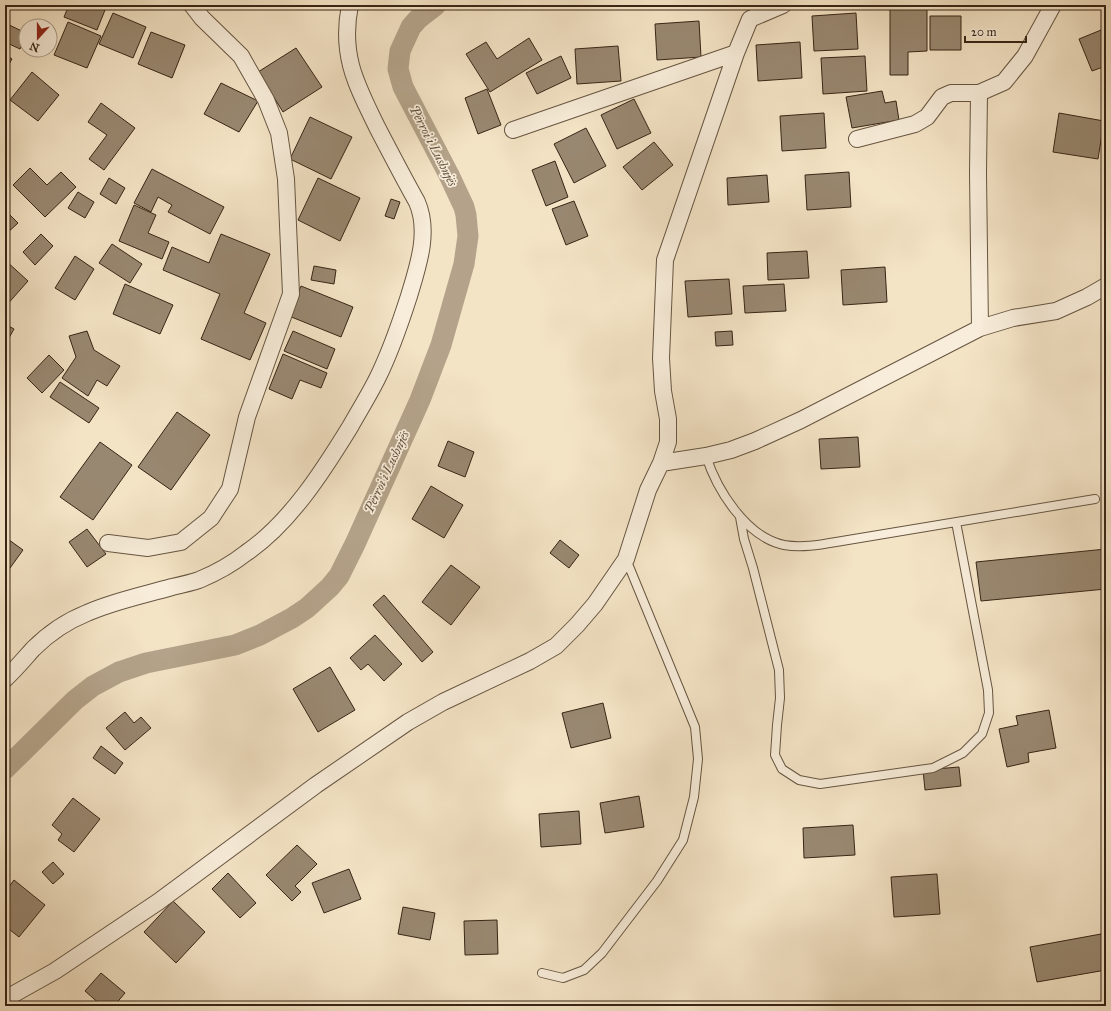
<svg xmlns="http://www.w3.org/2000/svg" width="1111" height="1011" font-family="'IM FELL Great Primer',serif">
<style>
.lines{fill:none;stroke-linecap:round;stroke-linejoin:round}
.canal{stroke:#b4a38a;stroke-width:21}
.building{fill:#998871;stroke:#372515}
.lane-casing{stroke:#665541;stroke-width:10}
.street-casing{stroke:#665541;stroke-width:18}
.lane{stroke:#f8edda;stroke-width:8}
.street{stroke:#f8edda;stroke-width:16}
.labels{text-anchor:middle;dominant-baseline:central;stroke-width:3.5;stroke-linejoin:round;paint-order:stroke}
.water-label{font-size:13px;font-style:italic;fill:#63513e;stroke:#f8edda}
</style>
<rect width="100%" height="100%" fill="#f4e4c6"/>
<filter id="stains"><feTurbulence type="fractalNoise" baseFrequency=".005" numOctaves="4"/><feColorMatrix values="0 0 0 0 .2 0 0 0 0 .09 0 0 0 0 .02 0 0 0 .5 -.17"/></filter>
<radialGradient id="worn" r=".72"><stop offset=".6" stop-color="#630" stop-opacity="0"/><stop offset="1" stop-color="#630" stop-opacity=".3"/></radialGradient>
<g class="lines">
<path class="canal" d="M5 769 75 700 93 686 119 672 146 663 235 645 260 635 292 618 307 608 330 587 339 576 355 544 420 400 441 345 464 264 468 236 466 215 464 207 449 175 403 87 398 69 400 51 411 27 418 19 436 5"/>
</g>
<path class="building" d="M69 5H107L97 30 64 17Z
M890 9H927V51L908 52V75H890Z
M113 13 146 27 133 58 99 44Z
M856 13 858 49 814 51 812 16Z
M930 16H961V50H930Z
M699 21 701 57 657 60 655 24Z
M68 22 101 36 87 68 54 55Z
M5 23 26 33V36L20 49 5 42Z
M1106 28V66L1092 71 1079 39Z
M151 32 185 45 172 78 138 64Z
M529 38 542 60 490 92 466 54 486 42 497 59Z
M800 42 802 78 758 81 756 45Z
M618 46 621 81 577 84 575 49Z
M296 48 322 87 283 112 258 72Z
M5 55 12 59 5 71Z
M561 56 571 78 537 94 526 73Z
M865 56 867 91 823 94 821 58Z
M32 72 59 95 38 121 10 100Z
M221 83 258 101 239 132 204 114Z
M487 89 501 125 478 134 465 98Z
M882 91 885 103 896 101 899 120 852 128 846 97Z
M634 99 651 133 617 149 601 115Z
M101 103 135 128 104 170 89 159 107 135 88 122Z
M824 113 826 148 782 151 780 116Z
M1059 113 1104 121 1098 159 1053 152Z
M310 117 352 137 331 179 290 159Z
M586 128 606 166 574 183 554 144Z
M654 142 673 165 642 190 623 167Z
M555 161 568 197 546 206 532 170Z
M30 168 47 185 61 172 76 187 45 217 13 185Z
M152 169 224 207 210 234 168 212 172 205 158 197 151 212 134 203Z
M849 172 851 207 807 210 805 175Z
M767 175 769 202 728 205 727 178Z
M109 178 125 188 116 204 100 194Z
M318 178 360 198 340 241 298 220Z
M78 192 94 202 85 218 68 208Z
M391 199 400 202 394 219 385 216Z
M574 201 588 236 566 245 552 209Z
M134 205 156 215 148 233 169 242 162 259 119 241Z
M5 210 18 223 5 235Z
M41 234 53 246 35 265 23 252Z
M221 234 270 254 244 313 266 323 250 360 201 339 220 294 163 270 172 247 209 263Z
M112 244 142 264 130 283 99 263Z
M807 251 809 278 768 280 767 253Z
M75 256 94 269 75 300 55 288Z
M5 260 28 281 5 307Z
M314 266 336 270 334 284 311 280Z
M885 267 887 302 843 305 841 270Z
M729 279 732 314 688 317 685 281Z
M125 284 173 305 160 334 113 314Z
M784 284 786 311 745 313 743 286Z
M301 286 353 307 341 337 289 316Z
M5 324 14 329 5 345Z
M87 331 94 350 120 366 107 386 97 380 88 396 62 378 76 357 69 336Z
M293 331 335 349 327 369 284 351Z
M732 331 733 345 716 346 715 332Z
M283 354 327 373 321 388 300 380 292 399 269 389Z
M49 355 64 370 42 393 27 378Z
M60 382 99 408 89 423 50 397Z
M177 412 210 435 171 490 138 467Z
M858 437 860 467 821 469 819 439Z
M448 441 474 452 465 477 438 466Z
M100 442 132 465 93 520 60 497Z
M431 486 463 505 444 538 412 519Z
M87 529 106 554 87 567 69 542Z
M5 537 23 550 5 575Z
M560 540 579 555 569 568 550 553Z
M1106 549V589L981 601 976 562Z
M451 565 480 587 451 625 422 602Z
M384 595 433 652 422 662 373 605Z
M375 635 402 664 384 681 368 664 361 670 350 658Z
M330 667 355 710 318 732 293 689Z
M603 703 611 738 571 748 562 713Z
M1049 710 1056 748 1028 753 1029 762 1007 767 999 729 1018 725 1016 716Z
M125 712 134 723 141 717 151 728 125 750 106 728Z
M101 746 123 763 115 774 93 758Z
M959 767 961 786 925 790 923 770Z
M639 796 644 827 605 833 600 803Z
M73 798 100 819 74 852 58 840 62 834 52 825Z
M579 811 581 844 541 847 539 814Z
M853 825 855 855 804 858 803 828Z
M297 845 317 864 295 886 301 892 292 901 266 875Z
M53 862 64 874 53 884 42 872Z
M349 869 361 899 324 913 312 883Z
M228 873 256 903 240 918 212 889Z
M937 874 940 914 894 917 891 877Z
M14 880 45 905 19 937 5 926V892Z
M173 901 205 932 176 963 144 932Z
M403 907 435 913 430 940 398 934Z
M497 920 498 954 465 955 464 921Z
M1101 934 1106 960V970L1037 982 1030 947Z
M101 973 125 993 114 1006H102L85 991Z"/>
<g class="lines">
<g class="lane-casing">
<path id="lane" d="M706 456C717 490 746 537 784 545 801 548 819 545 836 542L1095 499
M740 517 744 539 753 568 779 670 780 698 777 725 775 755 782 769 799 780 820 784 933 768 963 753 982 734 989 713 988 690 956 522
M542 973 563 978 584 970 602 953 657 881 683 840 694 797 698 759 695 727 626 559"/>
</g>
<g class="street-casing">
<path id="street" d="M979 93 978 173 980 328
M513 130 736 53
M857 139 915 124 927 117 942 97 951 93H979L1004 82 1025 56 1053 5
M661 463 706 456 731 450 755 441 801 420 980 328 1013 318 1056 311 1087 297 1106 286
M108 543 148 548 181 542 211 518 230 489 247 417 291 294 286 179 279 133 266 100 241 56 202 18 192 5
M5 679C15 670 24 659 33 649 48 634 67 621 87 613 114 601 144 595 172 587 181 585 190 583 199 580 216 573 232 564 246 553 290 523 323 471 350 427 359 411 369 395 377 379 390 353 400 324 409 296 418 266 430 232 417 202 403 177 390 152 377 127 356 84 340 55 350 5
M5 999 55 971 158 902 316 785 408 722 443 702 530 661 556 646 577 625 595 604 626 559 648 490 661 463 668 442V419L663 391 661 358 665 260 736 53 750 19 783 5"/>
</g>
<use href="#lane" class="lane"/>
<use href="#street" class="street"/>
</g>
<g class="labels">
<g class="water-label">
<text transform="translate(433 146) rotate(63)">Përroi i Lushnjës</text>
<text transform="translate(387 472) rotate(-65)">Përroi i Lushnjës</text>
</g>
</g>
<rect width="1111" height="1011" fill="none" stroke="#f4e4c6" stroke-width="20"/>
<rect x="6" y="6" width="1099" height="999" fill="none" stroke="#372515" stroke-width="2"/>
<rect x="10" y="10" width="1091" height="991" fill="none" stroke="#372515"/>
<g transform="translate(38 38) rotate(201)"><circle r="19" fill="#f8edda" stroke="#ab9d8b"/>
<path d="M0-3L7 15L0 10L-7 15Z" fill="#8f2418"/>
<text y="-6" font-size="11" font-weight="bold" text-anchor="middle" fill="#372515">N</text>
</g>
<path d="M965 36v6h61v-6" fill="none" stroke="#372515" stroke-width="2"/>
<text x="971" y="36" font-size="12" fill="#372515" stroke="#f8edda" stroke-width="3" paint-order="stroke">20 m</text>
<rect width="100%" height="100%" filter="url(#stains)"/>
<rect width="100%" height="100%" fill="url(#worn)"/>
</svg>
